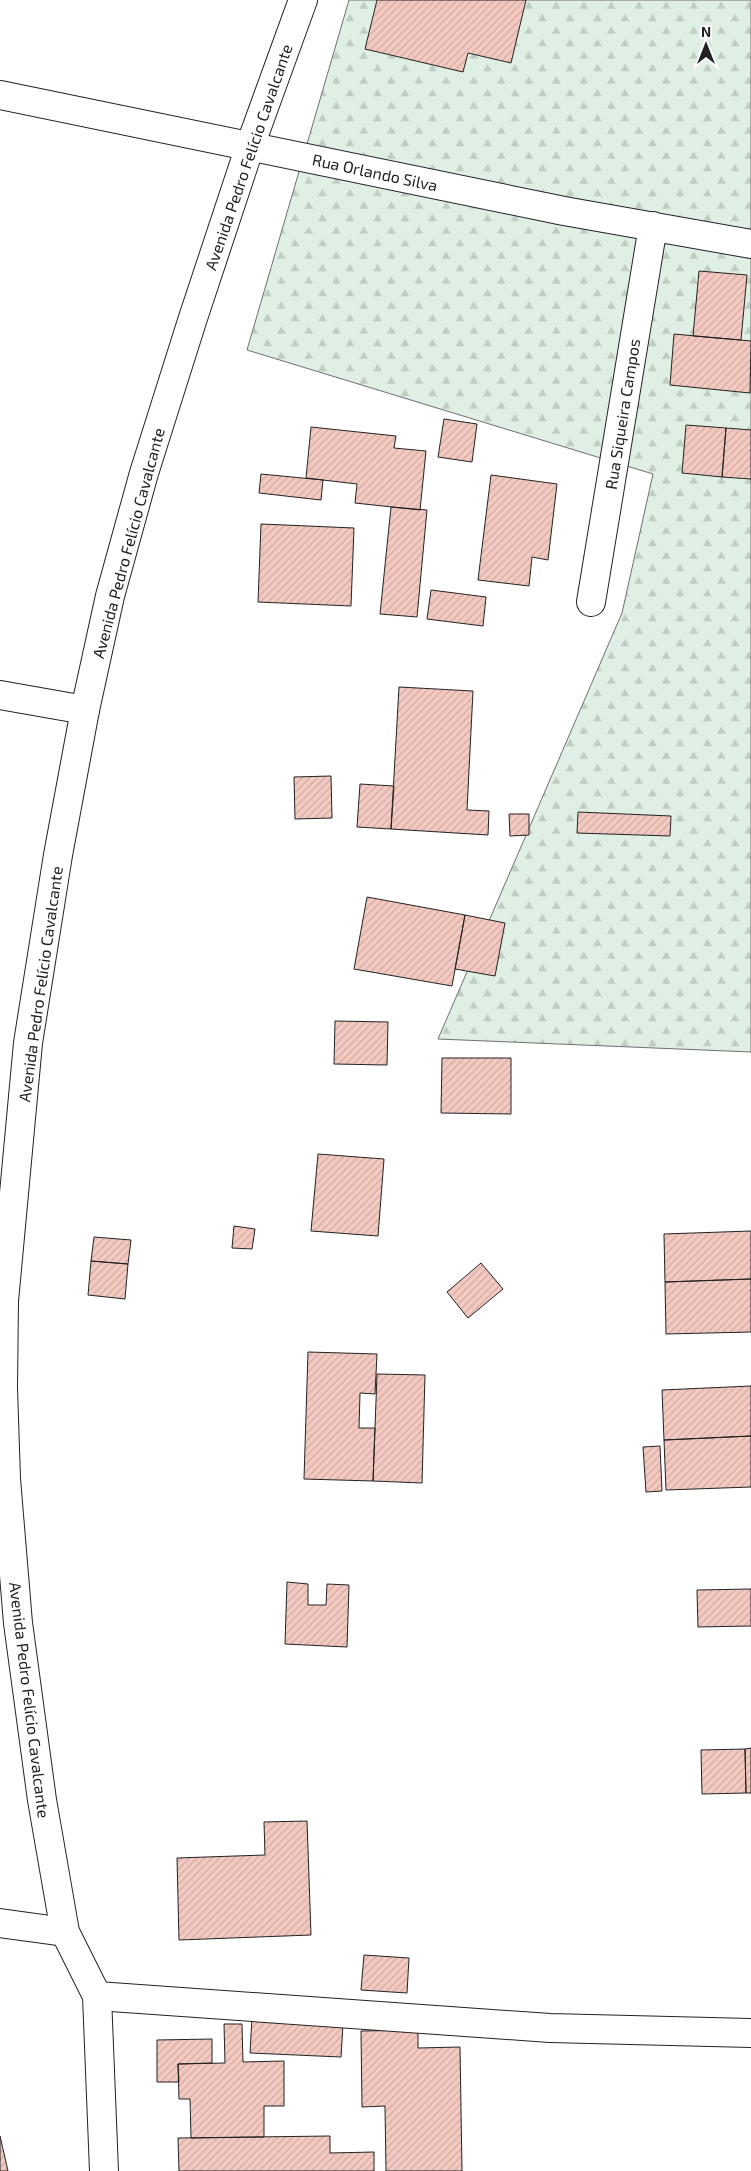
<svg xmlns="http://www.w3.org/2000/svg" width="751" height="2171" font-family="'Exo 2',sans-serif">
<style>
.forest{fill:url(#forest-firs);stroke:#6f6f6f}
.building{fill:url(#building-hatch);stroke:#222}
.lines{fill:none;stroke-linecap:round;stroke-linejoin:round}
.street-casing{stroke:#222;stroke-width:30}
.secondary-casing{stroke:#222;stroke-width:30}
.street{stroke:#fff;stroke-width:28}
.secondary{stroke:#fff;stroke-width:28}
.labels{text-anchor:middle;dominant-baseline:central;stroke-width:4;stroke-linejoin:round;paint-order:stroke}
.street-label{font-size:16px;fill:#222;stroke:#fff}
</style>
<defs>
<pattern id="forest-firs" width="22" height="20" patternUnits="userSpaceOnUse" patternTransform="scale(1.25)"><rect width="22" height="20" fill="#e0efe3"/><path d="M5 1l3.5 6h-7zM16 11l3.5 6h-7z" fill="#c0cdc2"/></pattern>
<pattern id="building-hatch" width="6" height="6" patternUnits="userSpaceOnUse" patternTransform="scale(1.25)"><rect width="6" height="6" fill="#f3c9c0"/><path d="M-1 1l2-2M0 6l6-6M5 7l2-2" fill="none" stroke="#d0aca5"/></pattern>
</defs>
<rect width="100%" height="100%" fill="#fff"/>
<path class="forest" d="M349 0H751V1052L438 1039 622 613 653 474 247 350Z"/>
<path class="building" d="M377 0H526L511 63 468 53 463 72 365 49Z
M699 271 747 275 741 340 693 336Z
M674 334 751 341 750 393 670 385Z
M444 419 477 424 472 462 438 457Z
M686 425 726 428 722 477 682 473Z
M311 427 396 436 394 448 426 451 420 510 355 503 357 484 306 478Z
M726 428 751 430V479L722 477Z
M261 474 323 480 321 500 259 493Z
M491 475 557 484 548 560 532 557 529 586 478 580Z
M391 507 427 510 417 617 380 614Z
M261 524 354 528 351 606 258 602Z
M431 590 486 597 483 626 427 619Z
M399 687 473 691 467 810 489 811 488 835 391 829Z
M331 776 332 818 295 819 294 777Z
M360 784 394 786 391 829 357 827Z
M578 812 671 816 670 836 577 833Z
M509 814H529V835L510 836Z
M367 897 465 915 452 986 354 969Z
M465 915 505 923 495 976 455 969Z
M335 1021 388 1022 387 1065 334 1064Z
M442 1058H511V1114L441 1113Z
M318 1154 384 1159 378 1236 311 1231Z
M234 1226 255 1229 252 1249 232 1248Z
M751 1231V1279L665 1282 664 1234Z
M94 1237 131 1240 128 1264 91 1261Z
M91 1261 128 1264 125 1299 88 1295Z
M481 1263 503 1289 468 1318 447 1292Z
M751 1279V1332L666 1334 665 1282Z
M308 1352 377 1354 375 1394 360 1393 359 1428H375L373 1481 304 1479Z
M377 1374 425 1375 422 1483 373 1481Z
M751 1386V1436L664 1440 662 1390Z
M751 1436V1487L666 1490 664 1440Z
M660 1446 662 1491 646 1492 643 1447Z
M287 1582 308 1584V1605H326L327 1584 349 1585 347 1647 285 1644Z
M751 1589V1626L698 1627 697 1590Z
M751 1748V1793H746L745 1749Z
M745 1749 746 1793 702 1794 701 1750Z
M307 1821 311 1935 179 1940 177 1858 265 1855 264 1822Z
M364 1955 409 1958 407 1993 361 1990Z
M252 2017 343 2024 341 2057 250 2053Z
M224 2024H242L243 2062 284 2061V2106H264V2137L191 2138 190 2099H179L178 2064 225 2063Z
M418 2030V2048L460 2047 462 2171H386L385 2106 362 2107 361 2031Z
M212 2039V2063L178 2064 179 2082H157V2040Z
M0 2136 8 2171H0Z
M330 2136V2153L374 2152V2171H179L178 2138Z"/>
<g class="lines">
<g class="street-casing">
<path id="street" d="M0 95 564 211 751 244
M591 602 653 226
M0 695 85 710
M0 1923 65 1932
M97 1996 550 2028 751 2033"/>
</g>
<g class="secondary-casing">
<path id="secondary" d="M104 2171 97 1996 65 1932 42 1800 18 1623 6 1479 3 1388 4 1301 28 1043 58 855 85 710 110 596 144 473 193 318 250 146 303 0"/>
</g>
<use href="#street" class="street"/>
<use href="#secondary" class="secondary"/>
</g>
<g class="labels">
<g class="street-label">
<text transform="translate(248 157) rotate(-71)">Avenida Pedro Felício Cavalcante</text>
<text transform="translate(375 172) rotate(12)">Rua Orlando Silva</text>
<text transform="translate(622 414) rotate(-81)">Rua Siqueira Campos</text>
<text transform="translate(128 543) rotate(-75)">Avenida Pedro Felício Cavalcante</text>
<text transform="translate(40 984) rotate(-82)">Avenida Pedro Felício Cavalcante</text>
<text transform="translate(30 1700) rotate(83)">Avenida Pedro Felício Cavalcante</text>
</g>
</g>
<g transform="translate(706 45)" stroke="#ffffff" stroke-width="4" paint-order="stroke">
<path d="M0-4L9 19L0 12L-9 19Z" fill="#222222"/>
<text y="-8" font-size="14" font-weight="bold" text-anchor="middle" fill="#222222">N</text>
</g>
</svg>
